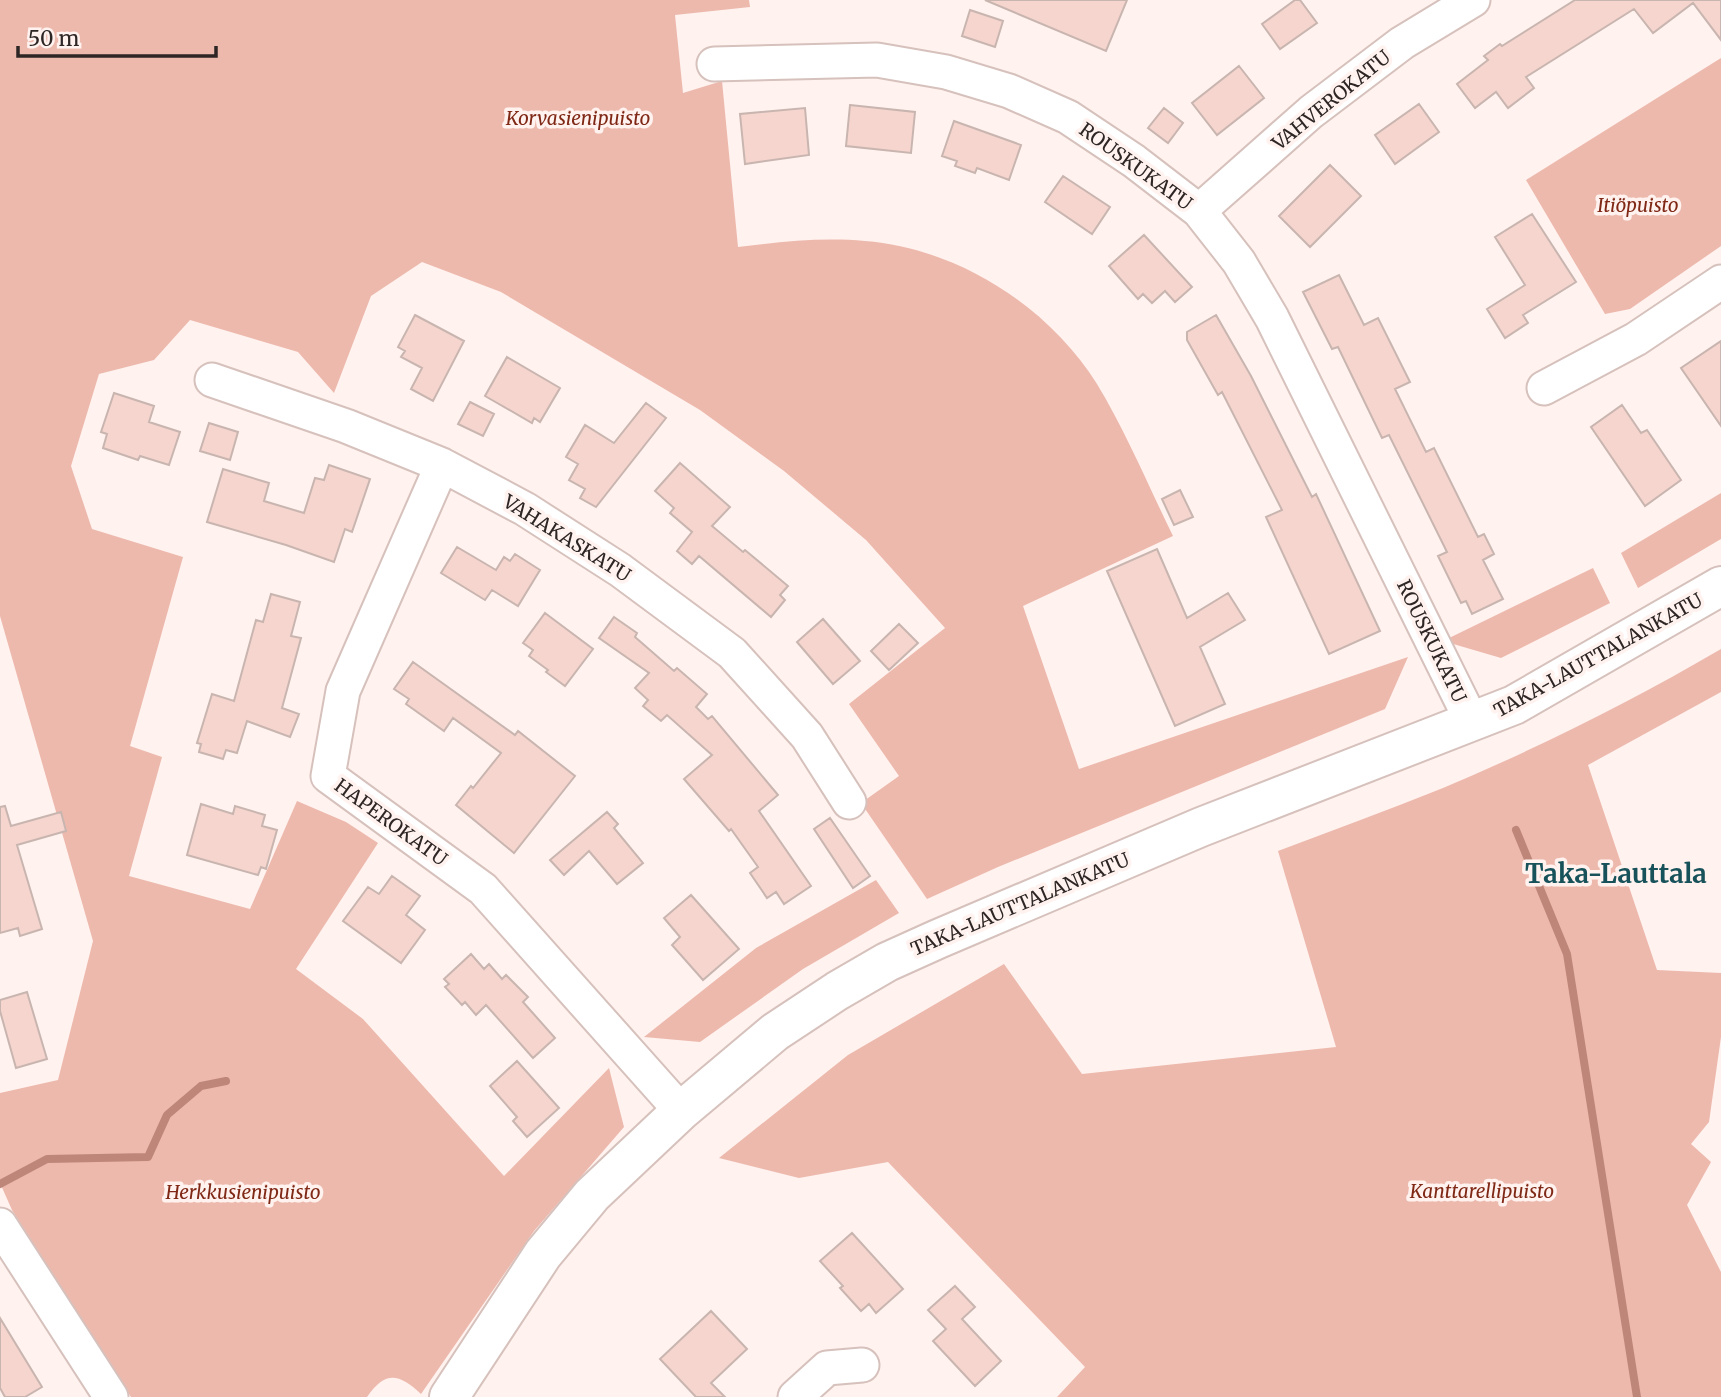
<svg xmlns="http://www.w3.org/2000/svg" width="1721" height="1397" font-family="Merriweather,serif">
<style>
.green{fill:#edb9ad}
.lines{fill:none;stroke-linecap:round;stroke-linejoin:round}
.stream{stroke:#be8679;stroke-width:8}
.building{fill:#f5d5cd;stroke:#c9b5b0;stroke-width:2}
.minor-casing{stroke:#d6c1bc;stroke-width:37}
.major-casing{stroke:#d6c1bc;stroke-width:42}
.minor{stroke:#fff;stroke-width:33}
.major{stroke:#fff;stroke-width:38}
.labels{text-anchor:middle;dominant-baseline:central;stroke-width:7;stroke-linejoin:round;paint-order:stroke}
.street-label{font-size:19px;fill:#2d2624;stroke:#fff2ef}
.park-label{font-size:19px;font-style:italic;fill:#7f2815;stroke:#fff2ef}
.district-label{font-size:26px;font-weight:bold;fill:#17525a;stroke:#fff2ef}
</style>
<rect width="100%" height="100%" fill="#fff2ef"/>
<path class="green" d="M0 0H749L750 7 675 15 683 93 722 81 738 247C780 242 822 237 865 241 957 248 1048 306 1097 384 1126 432 1148 485 1173 536L1023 606 1079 769 1408 657 1385 709 998 867 927 899 861 803 899 776 849 704 945 628 866 540 784 471 700 410 501 292 422 262 371 296 334 393 298 352 190 320 154 360 99 374 71 466 92 529 183 557 130 746 162 757 129 876 250 909 297 801 346 822 378 843 296 969 363 1019 504 1176 609 1068 624 1127 534 1231 421 1394C399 1374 386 1370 367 1397H131L12 1210 0 1183V1093L58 1080 93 941 0 616Z
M1721 58V246L1630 309 1605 314 1526 180Z
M1721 493V539L1638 588 1621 553Z
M1593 568 1610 603 1501 658 1443 641Z
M1721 649V692L1588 765 1657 970 1721 973V1037L1709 1122 1691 1144 1711 1162 1687 1205 1721 1272V1397H1057L1085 1367 888 1162 799 1178 719 1158 848 1055 1004 964 1082 1074 1336 1047 1278 851C1333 830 1388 810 1443 788 1538 748 1632 701 1721 649Z
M876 880 899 913 803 969 700 1042 644 1037 756 948Z"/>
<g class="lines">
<path class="stream" d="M1516 830 1567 954 1637 1397
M0 1184 47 1159 148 1157 167 1115 201 1086 226 1081"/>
</g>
<path class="building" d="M985 0H1127L1106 51Z
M1295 0H1300L1317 23 1280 49 1262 24Z
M1575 0H1721V40L1693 3 1653 33 1634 9 1526 77 1534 88 1508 108 1496 92 1475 108 1457 84 1488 60 1484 56 1500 44 1502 46Z
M970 10 1003 21 995 47 962 36Z
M1239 66 1264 98 1217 135 1192 103Z
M1419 104 1439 132 1395 164 1375 135Z
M850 105 915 112 911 153 846 146Z
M805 108 809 155 745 164 740 114Z
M1164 108 1183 123 1168 143 1148 128Z
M954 121 1021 145 1009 180 977 168 975 173 955 166 957 161 942 156Z
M1330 165 1361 196 1310 247 1279 216Z
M1063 176 1110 207 1092 234 1045 202Z
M1532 214 1576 282 1523 315 1528 323 1505 338 1487 309 1525 285 1495 237Z
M1144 235 1192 287 1175 302 1165 291 1152 303 1143 294 1138 299 1109 266Z
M1339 275 1364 325 1378 318 1410 382 1395 389 1426 452 1434 448 1478 537 1484 534 1494 554 1483 560 1503 599 1472 614 1466 601 1461 603 1438 556 1447 552 1389 435 1382 438 1338 347 1332 349 1303 292Z
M415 315 464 341 433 401 411 389 422 368 401 357 405 351 398 347Z
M1216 315 1251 376 1312 497 1316 494 1380 631 1329 654 1266 517 1282 510 1222 392 1218 395 1187 340V332Z
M1721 341V426L1681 368Z
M507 357 560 388 540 422 534 418 532 423 485 396Z
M114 393 154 406 149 422 180 432 169 465 140 456 138 460 103 448 107 434 101 432Z
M470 402 494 414 483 436 458 424Z
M646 403 666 418 596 507 580 498 585 489 569 480 578 464 566 457 585 425 614 443Z
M1622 405 1641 433 1647 430 1681 480 1645 506 1591 427Z
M209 423 238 432 230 460 200 451Z
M680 463 730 507 712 526 743 552 745 550 788 586 780 595 785 600 771 617 699 556 692 564 677 551 692 532 670 513 674 508 655 491Z
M329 465 370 479 352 532 345 529 334 562 286 545 207 522 223 469 269 483 264 501 304 513 315 478 324 480Z
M1180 490 1193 517 1174 525 1162 499Z
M457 547 496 570 504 557 510 561 515 554 540 570 518 606 492 590 485 600 441 573Z
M1157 549 1187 618 1228 593 1245 620 1200 647 1225 704 1175 726 1107 571Z
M271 594 300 602 291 636 301 638 282 708 299 714 290 737 247 721 237 753 226 750 223 759 199 752 201 744 197 743 212 694 234 701 256 620 263 622Z
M545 613 593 649 565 686 546 672 548 670 529 656 533 650 523 643Z
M614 617 637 633 635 637 674 671 677 668 707 694 696 707 708 719 712 716 778 795 759 811 811 886 784 904 776 892 767 898 750 873 758 867 731 829 729 831 684 779 712 755 667 715 661 721 643 706 648 700 635 688 649 673 599 638Z
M823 619 860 661 833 684 797 642Z
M899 624 918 643 889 670 871 651Z
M413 662 515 735 518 731 575 776 514 853 456 805 471 786 473 788 501 753 453 718 444 731 406 704 409 699 394 689Z
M201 804 233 814 235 806 265 815 262 826 277 830 266 869 261 867 258 875 187 855Z
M5 806 11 826 61 812 66 831 17 845 42 929 20 936 18 928 0 933V807Z
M607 812 618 824 614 828 643 863 617 884 589 851 564 875 550 860Z
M830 818 870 876 853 888 814 829Z
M392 876 420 896 406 915 425 930 401 963 343 921 368 887 379 894Z
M691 895 739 949 703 980 672 945 680 937 664 918Z
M471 954 484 969 489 964 502 979 506 975 528 997 523 1002 555 1038 533 1058 486 1005 476 1015 465 1002 462 1005 445 987 449 984 444 979Z
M27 992 47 1059 16 1068 0 1011V1000Z
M517 1061 559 1108 527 1137 513 1121 517 1117 490 1086Z
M852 1233 903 1289 876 1313 869 1304 861 1311 840 1288 843 1286 820 1261Z
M955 1286 975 1307 962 1319 1001 1361 975 1386 933 1341 946 1329 928 1310Z
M711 1311 747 1349 711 1383 725 1397H696L660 1359Z
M0 1318 42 1387 25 1397H5L0 1388Z"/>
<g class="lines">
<g class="minor-casing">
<path id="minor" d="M714 64 877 60 946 72 1009 91 1068 117 1134 161 1199 211 1239 262 1272 318 1472 722
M1199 211 1311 112 1402 43 1473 0
M212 380 346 426 442 465 525 509 620 570 732 653 807 736 849 802
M1544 388 1636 339 1721 282
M442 465 343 691 328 776 483 889 681 1111
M0 1225 111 1397
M795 1397 827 1368 862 1365"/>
</g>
<g class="major-casing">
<path id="major" d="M449 1397 543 1254 592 1195 681 1111 775 1032 837 991 887 962 938 939 1201 827 1514 705 1721 586"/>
</g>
<use href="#minor" class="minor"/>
<use href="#major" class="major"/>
</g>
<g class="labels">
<g class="street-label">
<text transform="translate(1331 100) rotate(-39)">VAHVEROKATU</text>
<text transform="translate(1136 166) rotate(36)">ROUSKUKATU</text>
<text transform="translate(567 538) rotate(32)">VAHAKASKATU</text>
<text transform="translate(1432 641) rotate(64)">ROUSKUKATU</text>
<text transform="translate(1598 655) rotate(-29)">TAKA-LAUTTALANKATU</text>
<text transform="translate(391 822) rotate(36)">HAPEROKATU</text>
<text transform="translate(1020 904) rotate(-23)">TAKA-LAUTTALANKATU</text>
</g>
<g class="park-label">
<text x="578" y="118">Korvasienipuisto</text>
<text x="1638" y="205">Itiöpuisto</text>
<text x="1482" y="1191">Kanttarellipuisto</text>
<text x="243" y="1192">Herkkusienipuisto</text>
</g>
<g class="district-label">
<text x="1616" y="873">Taka-Lauttala</text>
</g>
</g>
<path d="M18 46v10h198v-10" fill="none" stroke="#2d2624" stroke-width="3.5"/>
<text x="28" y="46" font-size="21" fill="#2d2624" stroke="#fff2ef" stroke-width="5" paint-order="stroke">50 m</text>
</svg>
